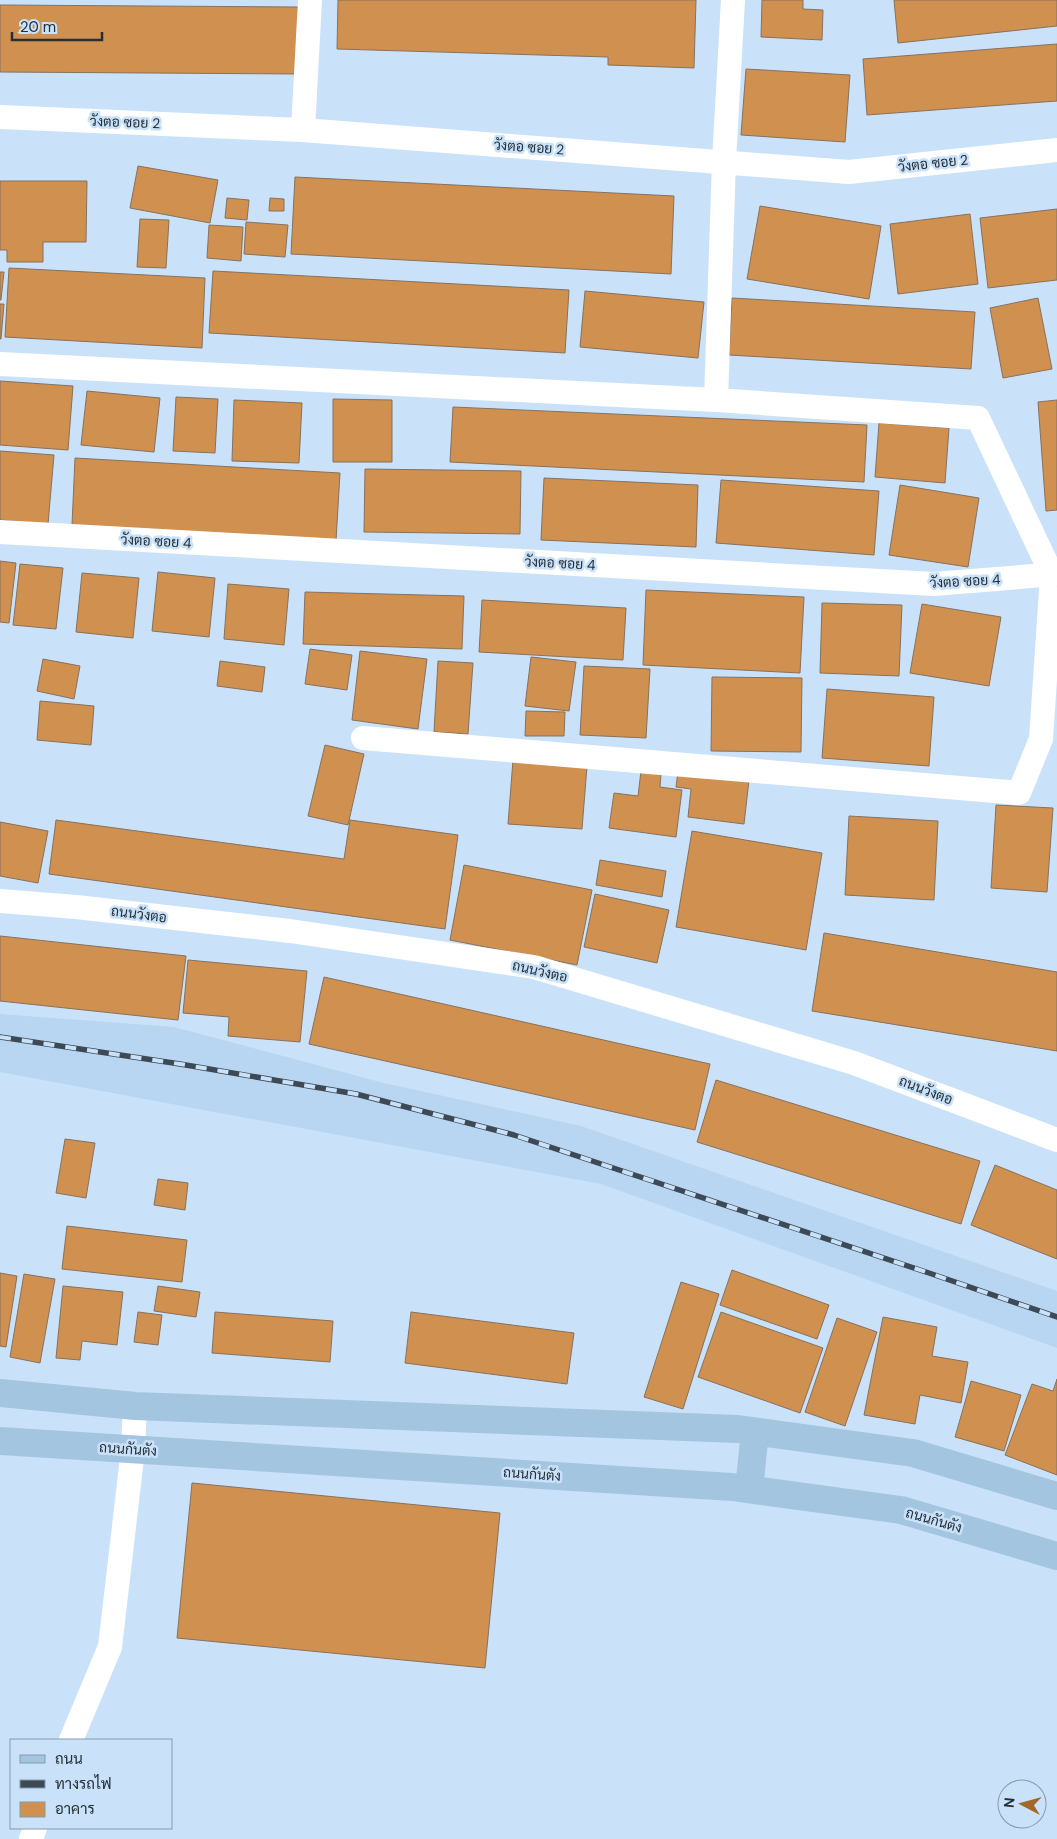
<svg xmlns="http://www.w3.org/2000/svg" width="1057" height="1839" font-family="'DM Sans',Sarabun,sans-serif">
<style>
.built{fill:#b8d6f1}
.building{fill:#d09050;stroke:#87715d}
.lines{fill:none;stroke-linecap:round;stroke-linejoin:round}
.minor{stroke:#fff;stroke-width:24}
.primary{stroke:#a4c5e0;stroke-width:28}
.rail-casing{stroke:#3d4954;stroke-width:5.5}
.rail{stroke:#c9e2f9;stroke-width:4;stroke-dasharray:11;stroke-linecap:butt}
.labels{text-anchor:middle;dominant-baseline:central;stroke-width:5;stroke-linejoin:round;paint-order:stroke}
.street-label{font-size:14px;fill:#252f37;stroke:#c9e2f9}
</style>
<rect width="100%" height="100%" fill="#c9e2f9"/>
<path class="built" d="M0 1014 174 1027 384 1083 581 1126 1057 1291V1348L601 1184 0 1072Z"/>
<path class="building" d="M338 0H696L694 68 608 65V57L337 49Z
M762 0H803V9L823 10 822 40 761 37Z
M894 0H1057V26L898 43Z
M0 5 298 7V74L0 72Z
M1057 44V101L867 115 863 59Z
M746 69 850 75 845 142 741 135Z
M138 166 218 180 210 223 130 208Z
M295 177 674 196 671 274 291 254Z
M0 181H87L86 242H43V262H7V250H0Z
M227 198 249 200 247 220 225 218Z
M270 198 284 199V211H269Z
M760 206 881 226 869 299 747 279Z
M1057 209V280L988 288 980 218Z
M970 214 978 284 898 294 890 224Z
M140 219 169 220 166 268 137 267Z
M246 222 288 225 285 257 244 254Z
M209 225 243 227 241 261 207 258Z
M9 268 205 278 202 348 5 337Z
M213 271 569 290 565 353 209 333Z
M0 272H4L1 300H0Z
M585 291 704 302 698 358 580 347Z
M732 298 975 312 971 369 729 355Z
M1038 298 1052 369 1003 378 990 308Z
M0 304H4L1 339H0Z
M0 381 73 386 68 450 0 445Z
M87 391 160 398 154 452 81 445Z
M176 397 218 399 215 453 173 451Z
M333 399 392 400V462H333Z
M234 400 302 403 299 463 232 461Z
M1057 400V510L1046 511 1038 402Z
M453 407 867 425 864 482 450 462Z
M879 423 949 428 945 483 875 477Z
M0 451 54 455 48 524 0 520Z
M75 458 340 473 336 541 72 525Z
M365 469 521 471 520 534 364 532Z
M544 478 698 485 696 547 541 540Z
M721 480 879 491 874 555 716 543Z
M900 485 979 498 968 567 889 555Z
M0 561 16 563 9 623 0 622Z
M20 564 63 568 56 629 13 625Z
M158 572 215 578 209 637 152 631Z
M82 573 139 578 133 638 76 632Z
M228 584 289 589 284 645 224 639Z
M646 590 804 597 800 673 643 665Z
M305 592 464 596 462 649 303 644Z
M482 600 626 608 623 660 479 652Z
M822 603 902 605 899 676 820 673Z
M922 604 1001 617 989 686 910 673Z
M310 649 352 655 347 690 305 684Z
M360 651 427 659 418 729 352 720Z
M531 657 576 662 569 711 525 706Z
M43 659 80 666 74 699 37 691Z
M220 661 265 667 262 692 217 686Z
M438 661 473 663 468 734 434 732Z
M584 666 650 669 646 738 580 735Z
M712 677 802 678 801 752 711 751Z
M827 689 934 697 929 766 822 758Z
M40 701 94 706 91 745 37 740Z
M526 711 565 712 564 736H525Z
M325 745 364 754 348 825 308 816Z
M513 760 587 766 582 829 508 824Z
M641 771 661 774 660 787 682 790 676 837 609 828 614 793 638 796Z
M678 771 749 780 744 824 688 817 691 789 676 787Z
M996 805 1053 808 1047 892 991 888Z
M849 816 938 821 934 900 845 895Z
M56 820 344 859 350 820 458 835 445 929 49 874Z
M0 822 48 831 38 883 0 876Z
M692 831 822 853 806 950 676 927Z
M600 860 666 871 662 897 596 885Z
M464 865 592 890 577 965 450 940Z
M595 894 669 910 657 963 584 947Z
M824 933 1057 972V1051L812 1011Z
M0 936 186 956 178 1020 0 1001Z
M188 960 307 971 300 1042 228 1036 229 1017 183 1013Z
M324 977 710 1064 695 1130 309 1044Z
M716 1080 980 1161 961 1224 697 1142Z
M65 1139 95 1143 86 1198 56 1193Z
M995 1165 1057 1190V1259L971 1225Z
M158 1179 188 1183 185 1210 154 1205Z
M67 1226 187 1240 182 1282 62 1269Z
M732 1270 829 1305 817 1339 720 1305Z
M0 1273 17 1276 6 1347 0 1346Z
M24 1274 55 1279 40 1363 10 1357Z
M681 1282 719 1294 683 1409 644 1397Z
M63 1286 123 1292 117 1345 82 1341 80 1360 56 1358Z
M158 1286 200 1292 196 1317 154 1311Z
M138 1312 162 1315 158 1345 134 1342Z
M215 1312 333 1321 330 1362 212 1353Z
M411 1312 574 1333 567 1384 405 1363Z
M721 1312 823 1348 800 1413 698 1377Z
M883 1317 937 1327 932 1356 968 1362 961 1403 920 1395 915 1424 864 1415Z
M837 1318 877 1332 845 1426 805 1412Z
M1057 1379V1475L1005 1455 1032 1384 1053 1391Z
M971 1381 1021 1395 1004 1451 955 1437Z
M192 1483 500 1513 485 1668 177 1638Z"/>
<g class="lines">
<path class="minor" d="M0 117 303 130 849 172 1057 150
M303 130 310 0
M0 364 716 400 978 418 1052 575 1041 739 1019 793 363 738
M716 400 724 161 733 0
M0 532 934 584 1057 574
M0 901 76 907 290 931 534 967 854 1063 1057 1140
M71 1740 110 1647 133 1449 135 1406
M31 1839 35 1828"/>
<path class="primary" d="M0 1393 135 1406 738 1429 913 1453 1057 1496
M0 1441 732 1487 901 1510 1057 1556
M749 1489 755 1432"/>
<g class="rail-casing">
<path id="rail" d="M0 1037 180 1064 356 1094 514 1135 932 1274 1057 1317"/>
</g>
<use href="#rail" class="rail"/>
</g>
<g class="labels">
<g class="street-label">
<text transform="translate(125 122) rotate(2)">วังตอ ซอย 2</text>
<text transform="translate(529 147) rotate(4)">วังตอ ซอย 2</text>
<text transform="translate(933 163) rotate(-6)">วังตอ ซอย 2</text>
<text transform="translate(156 541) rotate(3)">วังตอ ซอย 4</text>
<text transform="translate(560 563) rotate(3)">วังตอ ซอย 4</text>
<text transform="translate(965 581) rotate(-3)">วังตอ ซอย 4</text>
<text transform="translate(139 914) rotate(7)">ถนนวังตอ</text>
<text transform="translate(540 971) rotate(13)">ถนนวังตอ</text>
<text transform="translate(926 1090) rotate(21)">ถนนวังตอ</text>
<text transform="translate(128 1449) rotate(4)">ถนนกันตัง</text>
<text transform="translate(532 1474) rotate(4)">ถนนกันตัง</text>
<text transform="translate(934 1520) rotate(16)">ถนนกันตัง</text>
</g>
</g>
<rect x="10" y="1739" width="162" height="90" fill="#c9e2f9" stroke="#879aab"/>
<rect x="20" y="1755" width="25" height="8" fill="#a4c5e0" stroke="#879aab"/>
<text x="55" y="1764" font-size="15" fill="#252f37">ถนน</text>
<rect x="20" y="1780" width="25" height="8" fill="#3d4954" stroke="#879aab"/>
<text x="55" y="1789" font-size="15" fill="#252f37">ทางรถไฟ</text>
<rect x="20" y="1802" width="25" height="15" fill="#d09050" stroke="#879aab"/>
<text x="55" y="1814" font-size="15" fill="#252f37">อาคาร</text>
<g transform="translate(1022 1804) rotate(276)"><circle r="24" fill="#c9e2f9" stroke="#879aab"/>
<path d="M0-4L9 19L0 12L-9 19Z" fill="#a26827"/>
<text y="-8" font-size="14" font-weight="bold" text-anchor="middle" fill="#252f37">N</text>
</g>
<path d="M12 32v8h90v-8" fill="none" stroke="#252f37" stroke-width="2.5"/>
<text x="20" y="32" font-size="15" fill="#252f37" stroke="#c9e2f9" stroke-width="4" paint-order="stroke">20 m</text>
</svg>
